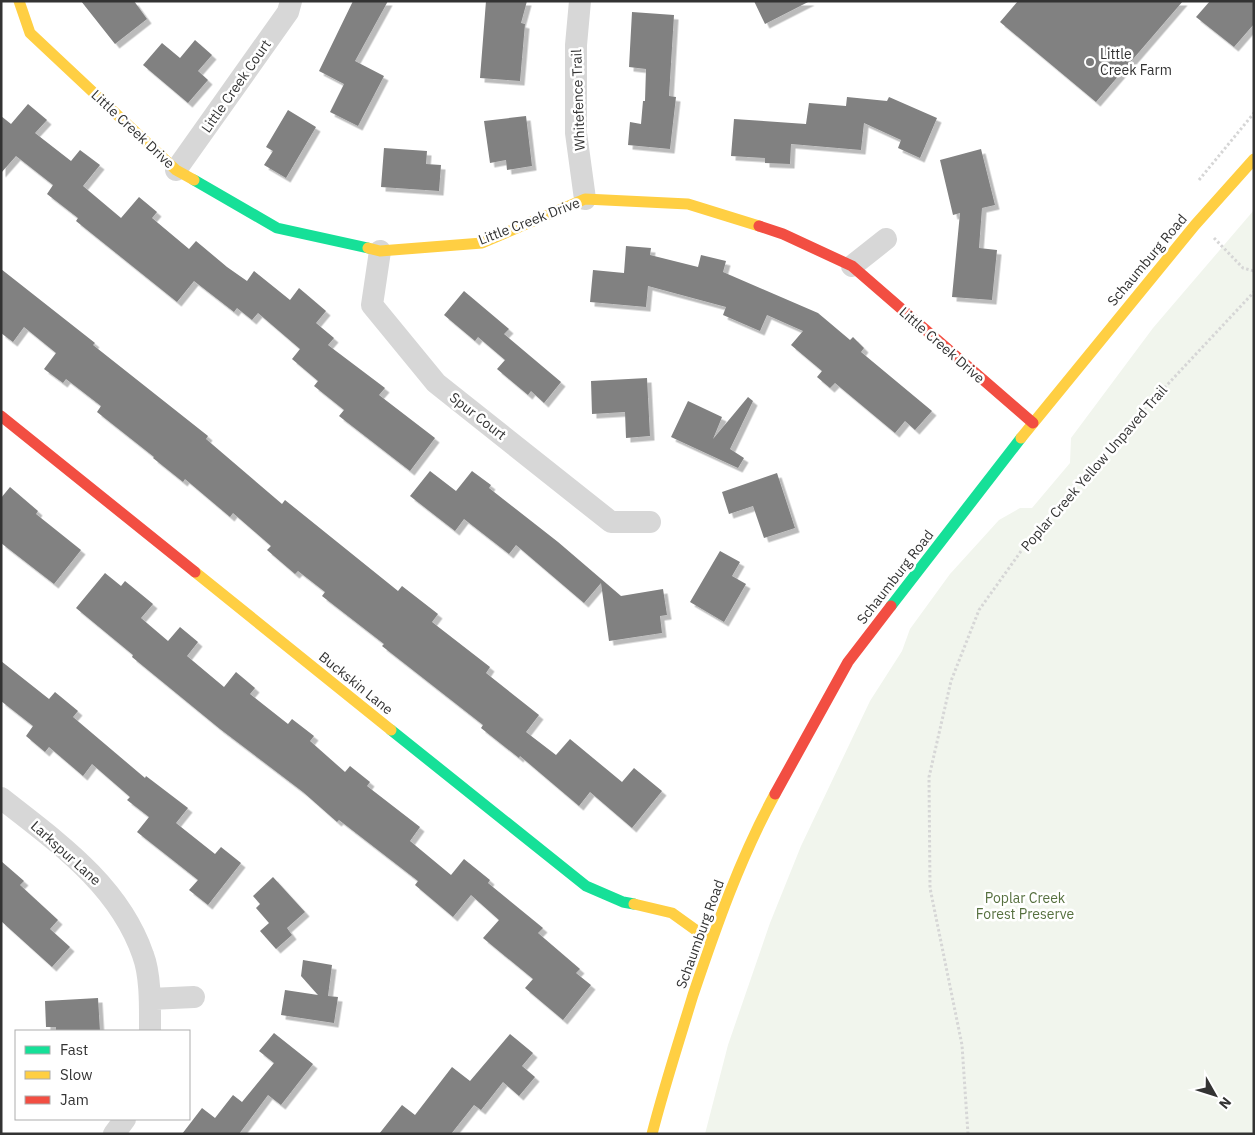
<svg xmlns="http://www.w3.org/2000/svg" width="1255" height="1135" font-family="'IBM Plex Sans',sans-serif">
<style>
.green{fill:#f1f5ed}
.building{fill:#818181;filter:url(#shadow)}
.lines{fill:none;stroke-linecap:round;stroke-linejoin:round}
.path{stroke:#d6d6d6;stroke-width:3;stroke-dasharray:2.5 2.5;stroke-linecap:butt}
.street{stroke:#d7d7d7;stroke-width:22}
.fast{stroke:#16e098;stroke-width:11}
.slow{stroke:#ffcf43;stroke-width:11}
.jam{stroke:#f24e42;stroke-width:11}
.poi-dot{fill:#7a7a7a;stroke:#fff;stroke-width:2}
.labels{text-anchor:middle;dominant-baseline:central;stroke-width:5;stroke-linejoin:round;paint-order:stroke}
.poi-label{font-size:14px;fill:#333;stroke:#fff;text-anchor:start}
.street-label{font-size:14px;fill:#333;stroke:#fff}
.park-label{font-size:14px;fill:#56703f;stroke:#fff}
</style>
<defs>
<filter id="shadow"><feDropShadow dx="4.5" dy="4.5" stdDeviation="0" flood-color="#0004"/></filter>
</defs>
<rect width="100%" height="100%" fill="#fff"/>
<path class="green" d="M1254 210V1134H705L728 1045 770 923 801 846 870 701 902 651 910 629 950 574 999 520 1020 508H1032L1070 463 1071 438 1153 328Z"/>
<path class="building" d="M81 1H134L147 19 115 44Z
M353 1H388L355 61 384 76 358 126 330 112 344 84 319 71Z
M486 1H527L521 23 525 24 520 81 480 78Z
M754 1H810L765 24Z
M1018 1H1183L1096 102 1000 22Z
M1210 1H1254V24L1234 47 1196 17Z
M632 12 674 15 669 96 676 97 670 149 628 145 630 122 641 124 643 101H645L646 69 629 67Z
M195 40 212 55 198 71 208 80 188 103 143 65 162 43 180 58Z
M847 97 887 101 889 97 937 118 920 158 898 148 901 140 864 123 861 150 791 144 790 164 765 163V158L731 156 734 119 806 124 809 103 846 106Z
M28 104 47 120 35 133 71 161 80 150 100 165 83 186 121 218 139 197 157 212 152 218 189 249 196 241 227 267 247 281 254 271 290 300 299 288 326 311 316 323 334 338 328 345 385 388 379 395 435 438 410 471 339 416 344 410 314 386 318 381 292 359 300 349 258 313 252 320 237 308 234 312 194 281 177 302 76 221 78 218 47 194 53 185 16 156 1 173V116L11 124Z
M288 110 316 127 286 178 264 165 273 151 266 147Z
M526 116 532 166 507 170 506 160 490 163 484 121Z
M384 148 427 151 426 164 441 165 439 191 381 187Z
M981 149 995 205 982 208 979 248 997 250 992 300 952 297 960 213 953 215 940 160Z
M626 246 651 248 650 255 698 267 701 255 726 261 723 272 818 313 850 340 853 337 864 348 861 352 932 411 915 430 905 421 895 433 835 383 830 388 817 377 822 371 791 345 803 331 767 315 760 331 723 315 726 307 648 286 646 307 590 302 593 270 624 273Z
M1 269 95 343 93 345 208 436 206 439 282 504 285 500 398 591 402 586 438 614 432 622 490 667 486 673 539 715 526 732 556 755 570 739 622 782 634 768 662 791 632 828 590 792 579 806 520 756 519 758 481 728 483 725 382 646 384 644 322 596 325 592 298 571 295 574 267 550 271 546 233 513 230 517 185 479 183 482 153 458 154 457 97 412 101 406 66 379 63 383 44 369 56 353 24 327 13 342 1 333Z
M464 291 509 329 504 334 561 382 544 403 531 391 528 395 497 369 505 360 478 337 475 341 444 315Z
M647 378 650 436 626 438 625 412 592 414 591 381Z
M748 397 753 401 730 449 744 458 738 468 671 437 688 401 722 417 713 439Z
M430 471 456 491 472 471 491 485 489 488 558 542 621 596 663 589 667 615 660 616 662 633 609 641 601 583 584 603 516 545 509 554 464 519 455 531 410 496Z
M777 473 795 528 764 538 753 506 729 514 722 492Z
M10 487 38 511 36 514 81 550 54 584 1 543V498Z
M720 551 740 562 732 576 746 584 724 622 690 602Z
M105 573 121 586 125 581 153 604 141 618 168 641 180 627 198 642 187 656 224 687 236 672 255 688 250 694 288 724 292 719 314 736 310 741 345 772 350 766 370 782 367 786 420 827 410 841 451 875 464 859 490 880 488 883 543 928 538 933 580 969 576 973 591 985 563 1020 525 988 533 979 483 938 499 920 471 895 453 917 415 885 418 881 339 820 337 822 303 792 220 729 132 657 133 655 76 608Z
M1 661 49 699 55 692 78 711 73 717 145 778 146 776 188 808 176 823 215 854 221 847 241 863 208 905 189 890 198 880 137 832 149 817 127 800 130 797 92 764 83 776 49 747 45 752 26 736 33 726 1 701Z
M1 861 24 881 20 885 58 920 50 929 70 947 52 967 1 921Z
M273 877 305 912 287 928 292 935 276 949 260 931 269 923 256 908 260 904 253 896Z
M303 960 332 965 328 996 338 997 334 1023 281 1015 285 990 318 995 301 976Z
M98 998 100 1031H56V1027H46L45 1001Z
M274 1033 313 1064 281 1105 268 1095 239 1134H182L202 1108 215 1118 233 1095 242 1102 274 1063 259 1051Z
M510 1034 533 1053 522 1066 535 1077 519 1096 503 1082 481 1110 474 1105 451 1134H379L402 1105 415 1115 452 1067 470 1081Z"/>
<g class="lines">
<path class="path" d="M1199 180 1254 113
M1214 238 1243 268 1254 271
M968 1134 962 1045 930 888 929 777 951 681 979 610 1029 540 1110 446 1254 292"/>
<path class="street" d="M580 1 576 45V133L585 199
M176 170 288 12 291 1
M380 251 372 305 436 383 611 522H650
M852 266 886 239
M1 798C57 842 119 885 143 955 151 976 150 1009 150 1031
M150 999 194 997
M114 1134 125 1119"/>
<path class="fast" d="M194 180 277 228 368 248
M891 606 1021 438
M391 730 586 886 623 902 634 904"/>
<path class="slow" d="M19 1 30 33 176 170 194 180
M368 248 380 251 482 243 585 199 688 204 759 226
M1021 438 1195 225 1254 159
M195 572 391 730
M634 904 672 913 711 941
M652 1134C664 1087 679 1041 693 995 716 927 740 858 775 794"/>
<path class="jam" d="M759 226 783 234 852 266 1033 423
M1 416 195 572
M775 794 848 662 891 606"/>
</g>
<circle class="poi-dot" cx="1090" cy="62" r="5"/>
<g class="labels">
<g class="poi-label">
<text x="1100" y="54">Little<tspan x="1100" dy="16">Creek Farm</tspan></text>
</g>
<g class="street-label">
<text transform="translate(236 86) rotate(-55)">Little Creek Court</text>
<text transform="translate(578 100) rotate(-92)">Whitefence Trail</text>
<text transform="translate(133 129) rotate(43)">Little Creek Drive</text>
<text transform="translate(529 221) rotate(-21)">Little Creek Drive</text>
<text transform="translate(1147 260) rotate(-50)">Schaumburg Road</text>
<text transform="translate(942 345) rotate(41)">Little Creek Drive</text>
<text transform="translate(478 416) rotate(38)">Spur Court</text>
<text transform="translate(1094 468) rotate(-49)">Poplar Creek Yellow Unpaved Trail</text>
<text transform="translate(895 577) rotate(-52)">Schaumburg Road</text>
<text transform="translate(356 683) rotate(39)">Buckskin Lane</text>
<text transform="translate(66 853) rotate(42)">Larkspur Lane</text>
<text transform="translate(700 934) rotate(-70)">Schaumburg Road</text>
</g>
<g class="park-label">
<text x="1025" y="898">Poplar Creek<tspan x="1025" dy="16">Forest Preserve</tspan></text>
</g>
</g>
<rect width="1255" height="1135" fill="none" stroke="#333333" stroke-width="5"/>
<rect x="15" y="1030" width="175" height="90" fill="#ffffff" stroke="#adadad"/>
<rect x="25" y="1046" width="25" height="8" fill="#16e098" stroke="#adadad"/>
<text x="60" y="1055" font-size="15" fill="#333333">Fast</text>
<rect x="25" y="1071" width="25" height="8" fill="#ffcf43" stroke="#adadad"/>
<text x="60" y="1080" font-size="15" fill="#333333">Slow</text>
<rect x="25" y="1096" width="25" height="8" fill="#f24e42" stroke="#adadad"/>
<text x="60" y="1105" font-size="15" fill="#333333">Jam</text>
<g transform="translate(1215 1095) rotate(129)" stroke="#ffffff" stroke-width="4" paint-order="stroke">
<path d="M0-4L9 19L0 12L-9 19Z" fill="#333333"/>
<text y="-8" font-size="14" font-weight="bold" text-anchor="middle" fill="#333333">N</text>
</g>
</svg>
